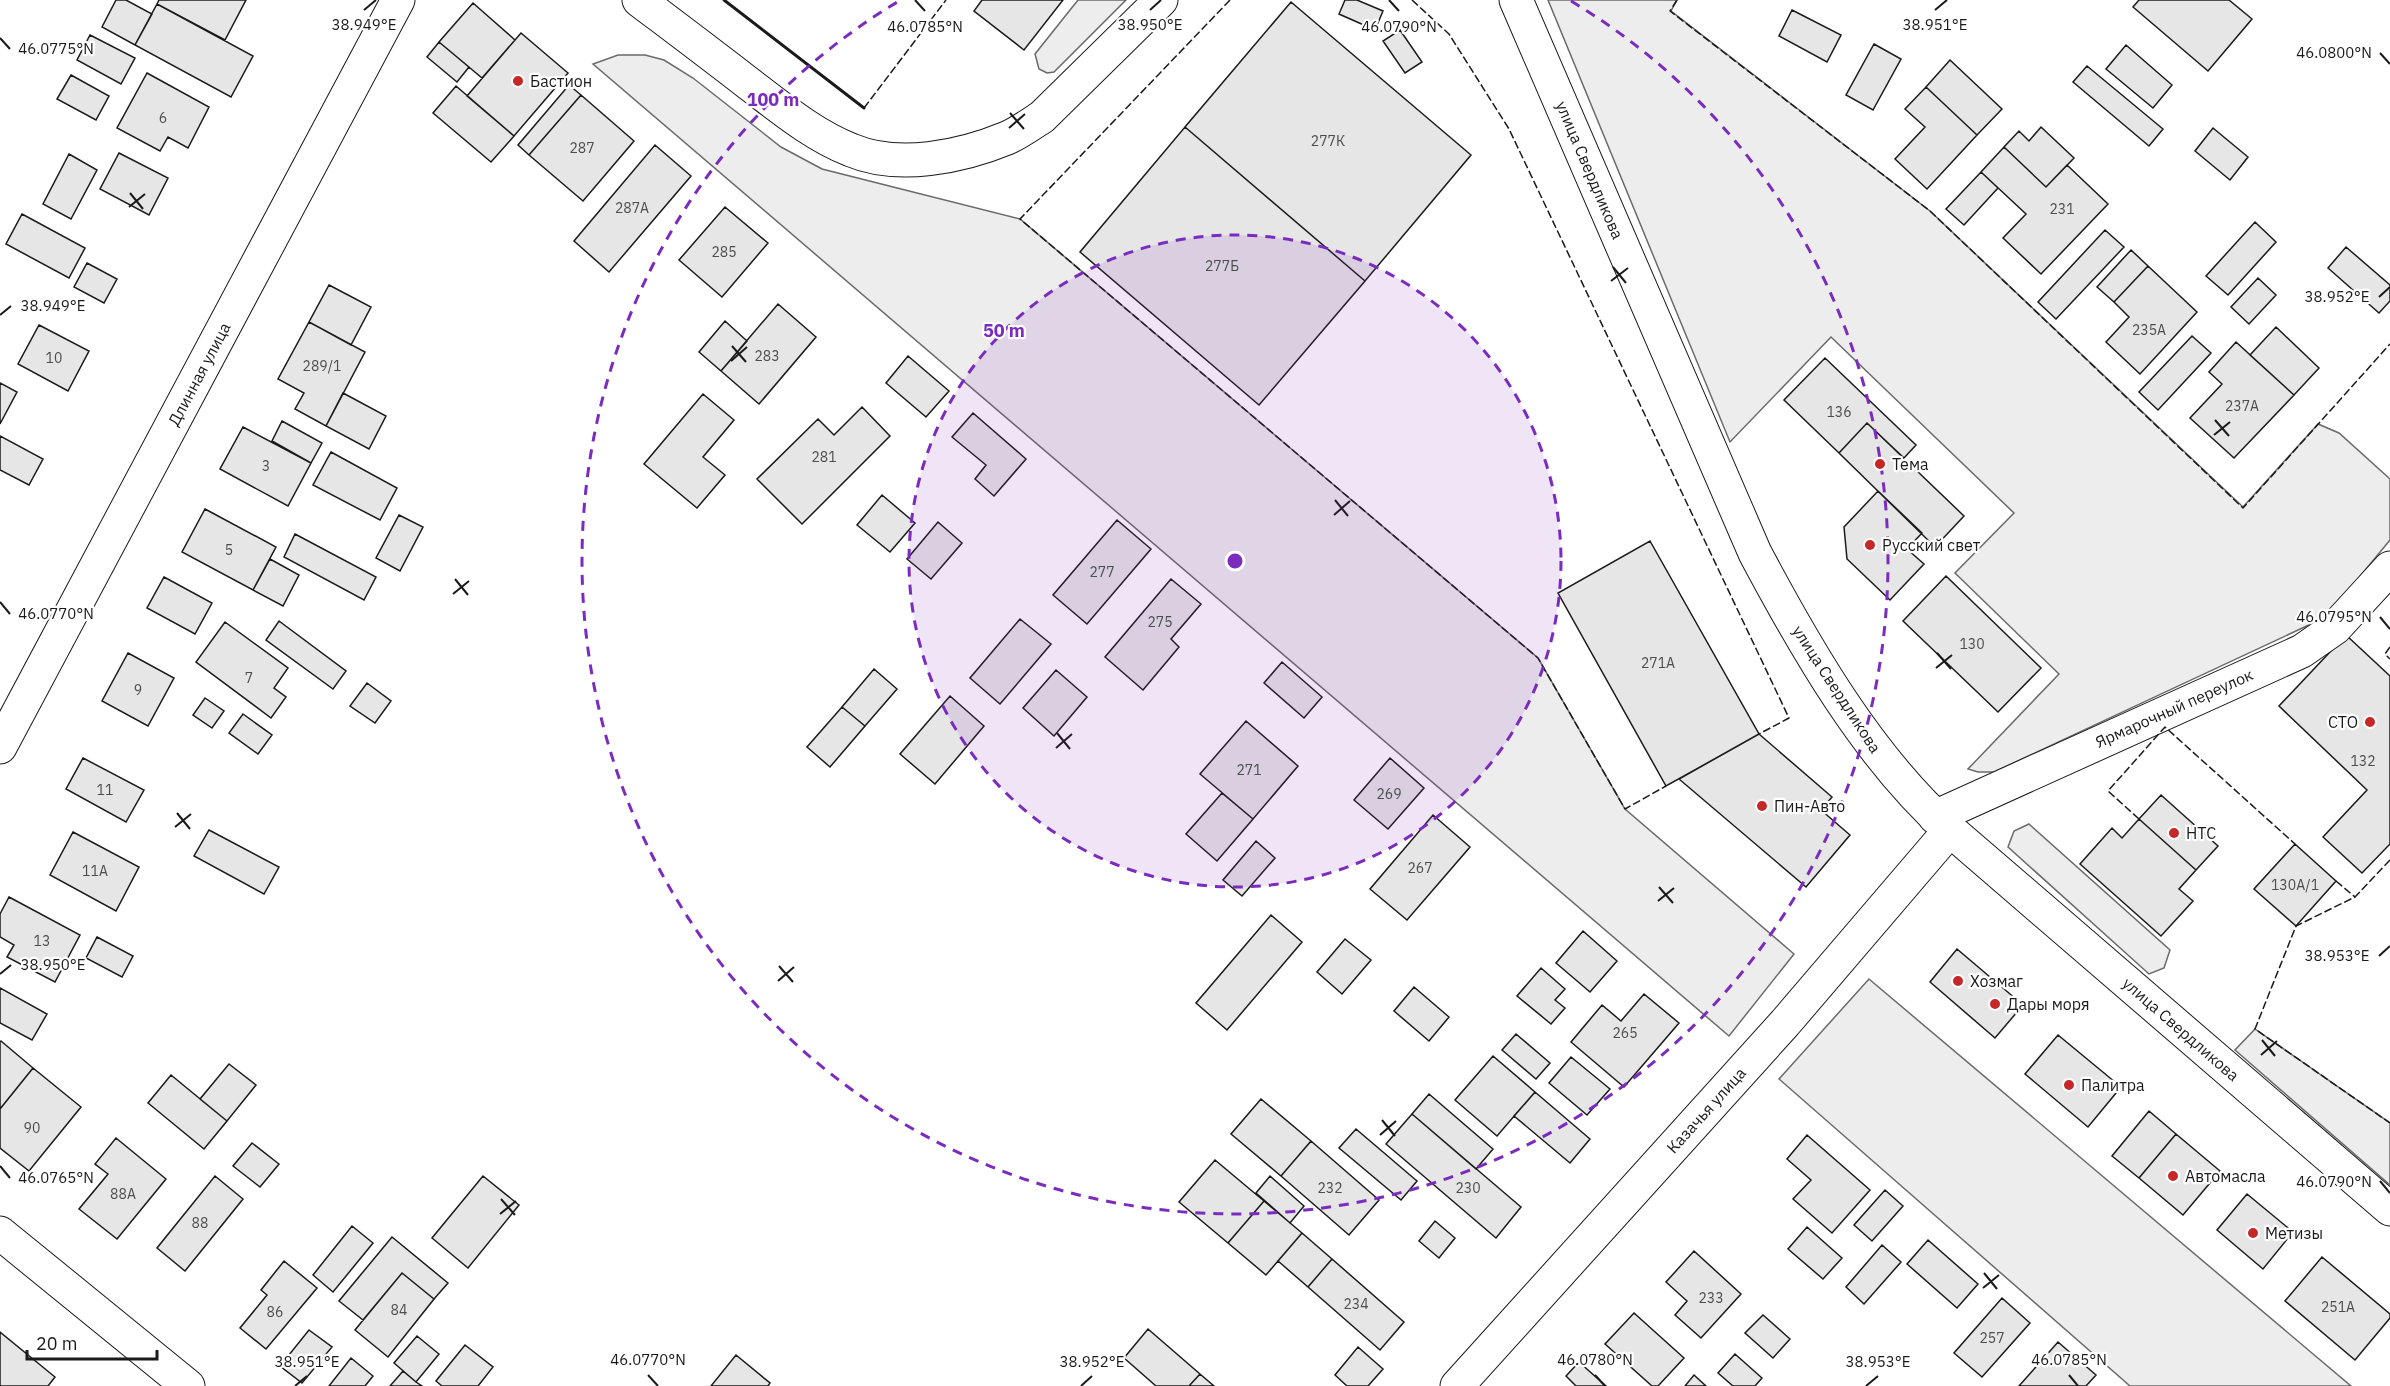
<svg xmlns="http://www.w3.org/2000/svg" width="2390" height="1386" font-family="'IBM Plex Sans',sans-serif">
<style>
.built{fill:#ededed;stroke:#6a6a6a;stroke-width:1.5}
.building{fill:#e6e6e6;stroke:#1a1a1a;stroke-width:1.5}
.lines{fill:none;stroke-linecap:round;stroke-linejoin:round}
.street-casing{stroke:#1a1a1a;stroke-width:35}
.secondary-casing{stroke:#1a1a1a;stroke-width:35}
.street{stroke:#fff;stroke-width:33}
.secondary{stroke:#fff;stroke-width:33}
.fence{stroke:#1a1a1a;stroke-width:1.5;stroke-dasharray:8 3;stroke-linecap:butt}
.wall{stroke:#1a1a1a;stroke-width:3}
.ticks{fill:none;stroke:#1a1a1a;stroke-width:2}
.ring{fill:none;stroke:#7b2cbf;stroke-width:3;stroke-dasharray:10 8}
.poi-dot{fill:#c62828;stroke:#fff;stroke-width:2}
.labels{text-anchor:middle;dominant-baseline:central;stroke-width:4.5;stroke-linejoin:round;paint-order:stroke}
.number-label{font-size:14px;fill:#4d4d4d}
.poi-label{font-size:16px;fill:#1a1a1a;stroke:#fff;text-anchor:start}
.street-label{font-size:16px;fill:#1a1a1a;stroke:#fff}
.ticks-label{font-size:15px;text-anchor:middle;fill:#1a1a1a;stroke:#fff;stroke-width:4.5;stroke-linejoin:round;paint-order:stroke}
.centre{fill:#7b2cbf;stroke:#fff;stroke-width:3}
.ring-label{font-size:18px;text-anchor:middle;font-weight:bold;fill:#7b2cbf;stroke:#fff;stroke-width:4.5;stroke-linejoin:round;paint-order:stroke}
</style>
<rect width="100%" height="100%" fill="#fff"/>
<path class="built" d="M1078 0H1126L1054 72 1047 73 1039 69 1035 54Z
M1548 0H1677L1671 11 1930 211 2243 507 2318 424 2339 433 2390 479V540L2333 609 2311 624 1994 772H1978L1968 769 2059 674 1955 573 2014 513 1831 337 1730 442Z
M618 55H645L664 60 693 78 781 147 822 169 1020 219 1538 658 1625 809 1794 954 1729 1036 593 64Z
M2029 824 2170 950 2164 968 2149 974 2008 847 2014 831Z
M1869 979 2351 1386H2130L1779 1079Z
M2255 1029 2390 1123V1185L2235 1050Z"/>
<path class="building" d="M116 0H126L152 14 135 45 102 27Z
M159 0H246L225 40 157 4Z
M982 0H1063L1024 50 974 11Z
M1345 0H1357L1383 11 1375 30 1339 14Z
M2139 0H2229L2252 19 2208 71 2133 7Z
M1291 2 1471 155 1365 281 1185 127Z
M473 3 515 40 482 78 439 42Z
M157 4 253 56 231 97 135 45Z
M1792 10 1841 35 1827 62 1779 36Z
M1400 30 1422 62 1405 73 1383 41Z
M521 33 568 73 514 136 467 96Z
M90 35 135 58 121 84 77 60Z
M439 42 469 67 457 82 427 57Z
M1874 44 1901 59 1873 110 1846 95Z
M2126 45 2172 85 2153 108 2106 69Z
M1950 60 2002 109 1977 135 1926 87Z
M2087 66 2163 129 2149 146 2073 82Z
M147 73 209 107 188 148 168 137 160 151 117 128Z
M71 75 109 96 96 120 57 99Z
M569 85 581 95 529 155 518 145Z
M456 86 514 136 491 162 433 113Z
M1926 87 1977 135 1927 189 1895 159 1925 127 1905 109Z
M581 95 634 141 583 201 529 155Z
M1185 127 1365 281 1259 405 1080 252Z
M2041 127 2074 158 2046 187 2004 147 2019 131 2029 141Z
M2213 128 2248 157 2230 180 2195 151Z
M655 145 691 176 609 272 574 241Z
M2004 147 2046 187 2067 165 2108 204 2041 274 2003 238 2026 214 1981 172Z
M119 153 168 178 149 215 100 189Z
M69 154 97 170 71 219 43 204Z
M1981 172 1998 188 1964 225 1946 209Z
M725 207 768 243 722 297 679 260Z
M22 214 85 248 69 278 6 244Z
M2255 222 2276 242 2228 295 2206 276Z
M2105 230 2124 247 2056 319 2038 302Z
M2346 247 2390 285V301L2379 313 2328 268Z
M2131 250 2148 266 2114 302 2097 287Z
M87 263 117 279 104 303 74 287Z
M2148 266 2197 312 2140 374 2106 342 2129 317 2114 302Z
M2258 278 2276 295 2249 324 2231 307Z
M329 285 371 307 351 345 309 322Z
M778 304 816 337 759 404 721 371Z
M725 321 747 341 721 371 699 352Z
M309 322 365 352 326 426 295 409 304 393 278 379Z
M39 325 89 351 68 391 18 364Z
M2276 327 2319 368 2294 395 2250 355Z
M2192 336 2211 353 2158 410 2139 392Z
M2236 342 2294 395 2234 458 2190 418 2222 384 2209 372Z
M908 356 949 391 926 417 886 383Z
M1825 358 1916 445 1904 458 1867 423 1839 453 1784 400Z
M0 383 17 392 0 424Z
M343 393 386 416 369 449 326 426Z
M703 394 734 420 703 457 725 475 697 508 644 464Z
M862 407 890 436 802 524 757 479 818 419 834 435Z
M973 413 1026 459 994 496 975 479 986 465 952 437Z
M282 421 322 443 311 463 272 441Z
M1867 423 1964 516 1935 547 1839 453Z
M243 427 311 463 288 506 220 469Z
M0 436 43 459 29 485 0 470Z
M331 452 397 488 380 520 313 485Z
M1878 491 1922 533 1907 549 1924 564 1890 600 1847 559 1844 527Z
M882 495 915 523 890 552 857 525Z
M205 509 276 547 253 590 182 552Z
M399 515 423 527 400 571 376 558Z
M1117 520 1151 549 1087 624 1053 595Z
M938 522 962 543 931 579 907 559Z
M295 534 376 577 364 600 284 557Z
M1650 541 1759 734 1666 786 1558 593Z
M270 559 299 575 283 606 253 590Z
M1946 576 2041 668 1998 712 1903 621Z
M164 577 212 603 195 634 147 608Z
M1171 579 1201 604 1171 639 1179 647 1143 690 1105 657Z
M1020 619 1051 644 1000 704 970 678Z
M279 621 346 671 333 689 266 640Z
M225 622 288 668 274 688 286 697 271 718 196 662Z
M2346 635 2390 676V844L2362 873 2323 837 2367 790 2279 706Z
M128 653 174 678 148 726 102 701Z
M1282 662 1322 697 1304 718 1264 683Z
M874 669 897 689 865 726 842 707Z
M1056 670 1087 697 1054 736 1023 708Z
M367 683 391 701 375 723 350 706Z
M950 696 984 726 935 784 900 754Z
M205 698 224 711 212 728 193 715Z
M842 707 865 726 830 767 807 747Z
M243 714 272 735 258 754 229 733Z
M1246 721 1298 766 1253 819 1200 774Z
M1759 734 1832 797 1821 810 1850 835 1806 887 1679 779Z
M83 758 144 790 126 822 66 789Z
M1390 758 1424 788 1388 829 1354 800Z
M1222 793 1253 819 1217 861 1186 834Z
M2161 795 2218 846 2196 870 2139 819Z
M1433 815 1470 847 1407 920 1370 889Z
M2139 819 2196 870 2179 889 2193 901 2161 936 2080 864 2112 828 2122 838Z
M209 830 279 867 264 894 194 856Z
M73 832 139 867 116 911 50 875Z
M1256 841 1275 858 1242 896 1223 880Z
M2295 844 2336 881 2296 926 2254 889Z
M9 897 80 935 55 982 7 957 14 945 0 937V914Z
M1271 915 1302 942 1227 1030 1196 1003Z
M1583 931 1617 961 1590 992 1556 963Z
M97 937 133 956 122 977 86 958Z
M1345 939 1371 960 1342 994 1317 972Z
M1957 949 2023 1005 1995 1038 1930 982Z
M1541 968 1565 989 1555 1000 1565 1008 1551 1024 1517 996Z
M1414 987 1449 1017 1429 1041 1394 1011Z
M0 988 47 1014 32 1040 0 1023Z
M1644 994 1679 1023 1624 1087 1571 1042 1602 1005 1621 1021Z
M1516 1034 1550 1063 1536 1079 1502 1050Z
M2058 1035 2121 1087 2088 1127 2025 1074Z
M1 1041 33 1068 0 1109V1042Z
M1493 1056 1535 1092 1497 1136 1455 1100Z
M1571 1057 1610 1089 1587 1115 1549 1083Z
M229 1064 256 1085 227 1121 200 1099Z
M33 1068 81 1107 29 1171 0 1148V1109Z
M171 1075 227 1121 204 1149 148 1103Z
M1535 1092 1590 1139 1570 1163 1514 1116Z
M1429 1094 1493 1149 1476 1169 1412 1114Z
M1261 1099 1311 1141 1281 1176 1231 1134Z
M2149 1111 2176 1134 2139 1178 2112 1156Z
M1412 1114 1521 1207 1496 1238 1386 1144Z
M1356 1129 1417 1181 1401 1200 1339 1148Z
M2176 1134 2220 1171 2183 1215 2139 1178Z
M1807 1135 1870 1190 1832 1233 1793 1199 1811 1180 1787 1159Z
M116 1138 166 1179 117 1239 79 1209 108 1174 95 1164Z
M1311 1141 1379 1200 1349 1235 1281 1176Z
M252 1143 279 1164 260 1187 233 1166Z
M1215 1160 1264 1201 1228 1243 1179 1202Z
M215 1176 243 1199 185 1271 157 1248Z
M483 1176 519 1205 468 1268 432 1238Z
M1270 1176 1304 1206 1290 1223 1256 1193Z
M1885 1190 1903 1206 1872 1241 1854 1225Z
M2247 1194 2293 1232 2263 1269 2217 1230Z
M1264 1201 1302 1233 1266 1275 1228 1243Z
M1435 1221 1455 1238 1439 1258 1419 1241Z
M352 1226 373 1243 333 1292 313 1275Z
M1807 1227 1842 1258 1823 1279 1788 1249Z
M1302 1233 1332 1259 1308 1287 1278 1261Z
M392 1237 448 1283 434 1299 402 1273 363 1320 339 1301Z
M1928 1240 1978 1284 1957 1308 1907 1264Z
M1882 1245 1901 1262 1864 1304 1846 1287Z
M1694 1251 1741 1294 1701 1338 1675 1315 1687 1301 1666 1282Z
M2322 1257 2390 1314V1318L2355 1360 2285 1301Z
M1332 1259 1404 1322 1380 1350 1308 1287Z
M284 1261 317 1288 266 1349 240 1328 267 1295 261 1290Z
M402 1273 434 1299 388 1357 355 1330Z
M2002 1298 2030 1323 1982 1377 1954 1353Z
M1634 1313 1684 1358 1658 1386H1652L1605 1344Z
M1763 1315 1790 1339 1773 1358 1745 1333Z
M1148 1329 1200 1374 1189 1386H1156L1124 1358Z
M309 1330 332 1347 302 1383 280 1366Z
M0 1332 55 1377 48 1386H0Z
M417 1336 439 1354 416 1382 394 1363Z
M2058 1342 2096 1375 2086 1386H2019Z
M465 1345 493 1367 478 1386H442L436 1381Z
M1358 1347 1383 1369 1368 1386H1347L1335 1375Z
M1735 1354 1762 1378 1755 1386H1733L1718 1373Z
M736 1355 770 1383 768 1386H711Z
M351 1358 373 1376 365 1386H329Z
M1579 1362 1606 1386H1576L1566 1376Z
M403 1371 416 1382 422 1386H390Z
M1200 1374 1214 1386H1189Z
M1694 1375 1706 1386H1685Z"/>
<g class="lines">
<g class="street-casing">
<path id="street" d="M0 747 398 0
M1935 817 2302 651 2335 628 2390 568
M0 1233 188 1386
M1457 1386 1785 1023 1950 830"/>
</g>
<g class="secondary-casing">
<path id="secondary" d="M639 0C676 28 712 55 748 83 781 108 813 135 851 150 898 170 961 157 1007 138 1019 133 1031 124 1042 117L1161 0
M1516 0 1755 553C1806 649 1868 757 1950 830L2390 1209"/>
</g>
<use href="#street" class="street"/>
<use href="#secondary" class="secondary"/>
<path class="fence" d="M1230 0 1020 219 1538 658 1625 809 1666 786
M1412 0 1449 34 1509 129 1789 718 1759 734
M1677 0 1670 11 1930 211 2243 508 2390 344
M864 108 946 0
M2390 647 2385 654 2390 659
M2139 819 2108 791 2165 727 2295 844
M2390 860 2355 897 2296 926 2255 1029 2390 1123
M2336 881 2355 897"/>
<path class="wall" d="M724 0 864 108"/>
</g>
<path class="ticks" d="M915 0 925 11M1389 0 1399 11M364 10 376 0M1150 10 1161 0M1935 10 1947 0M0 38 10 49M2380 53 2390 64M1010 113 1024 129M1009 128 1025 114M130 193 143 209M129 207 145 194M1613 267 1626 283M1611 281 1628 268M2379 297 2390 287M0 315 11 306M732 346 746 362M731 361 747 347M2215 420 2229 436M2214 435 2230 422M1335 500 1348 516M1334 515 1350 501M455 579 468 595M453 594 469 581M0 602 10 614M2380 617 2390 629M1937 653 1951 669M1936 668 1952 655M1057 733 1070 749M1056 748 1072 734M177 813 190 829M175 827 191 814M1659 887 1673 903M1658 901 1674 888M2379 956 2390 946M779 966 793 982M0 974 11 965M778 981 794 967M2262 1040 2275 1056M2261 1055 2277 1041M1382 1120 1395 1136M1380 1135 1396 1121M0 1166 10 1178M2380 1181 2390 1193M501 1199 515 1215M500 1214 516 1201M1984 1273 1997 1289M1983 1288 1999 1275M648 1375 658 1386M1595 1375 1605 1386M2069 1375 2078 1386M295 1386 307 1376M1081 1386 1092 1376M1866 1386 1878 1376"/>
<circle cx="1235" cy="561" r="326" fill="#7b2cbf" fill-opacity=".12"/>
<g class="ring">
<circle cx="1235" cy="561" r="326"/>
<path d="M1571 1A653 653 0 1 1 899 1"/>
</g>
<g class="poi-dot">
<circle cx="518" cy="81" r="6"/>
<circle cx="1880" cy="464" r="6"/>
<circle cx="1870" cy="545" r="6"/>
<circle cx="2370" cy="722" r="6"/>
<circle cx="1762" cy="806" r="6"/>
<circle cx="2174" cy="833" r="6"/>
<circle cx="1958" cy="981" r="6"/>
<circle cx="1995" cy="1004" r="6"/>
<circle cx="2069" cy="1085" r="6"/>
<circle cx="2173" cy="1176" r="6"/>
<circle cx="2253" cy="1233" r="6"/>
</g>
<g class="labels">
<g class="number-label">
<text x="163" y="118">6</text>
<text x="1328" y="141">277К</text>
<text x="582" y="148">287</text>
<text x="632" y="208">287А</text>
<text x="2062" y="209">231</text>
<text x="724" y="252">285</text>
<text x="1222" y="266">277Б</text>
<text x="2149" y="330">235А</text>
<text x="767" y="356">283</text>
<text x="54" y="358">10</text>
<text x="322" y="366">289/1</text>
<text x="2242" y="406">237А</text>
<text x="1839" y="412">136</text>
<text x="824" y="457">281</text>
<text x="266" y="466">3</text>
<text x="229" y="550">5</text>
<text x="1102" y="572">277</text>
<text x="1160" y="622">275</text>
<text x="1972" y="644">130</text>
<text x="1658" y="663">271А</text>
<text x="249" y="678">7</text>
<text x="138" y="690">9</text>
<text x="2363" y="761">132</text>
<text x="1249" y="770">271</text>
<text x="105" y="790">11</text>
<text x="1389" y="794">269</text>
<text x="1420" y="868">267</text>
<text x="95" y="871">11А</text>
<text x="2295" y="885">130А/1</text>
<text x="42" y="941">13</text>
<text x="1625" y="1033">265</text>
<text x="32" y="1128">90</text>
<text x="1330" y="1188">232</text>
<text x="1468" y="1188">230</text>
<text x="123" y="1194">88А</text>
<text x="200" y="1223">88</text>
<text x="1711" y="1298">233</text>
<text x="1356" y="1304">234</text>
<text x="2338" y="1307">251А</text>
<text x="399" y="1310">84</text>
<text x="275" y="1312">86</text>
<text x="1992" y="1338">257</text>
</g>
<g class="poi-label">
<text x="530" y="81">Бастион</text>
<text x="1892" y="464">Тема</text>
<text x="1882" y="545">Русский свет</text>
<text x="2358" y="722" text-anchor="end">СТО</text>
<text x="1774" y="806">Пин-Авто</text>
<text x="2186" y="833">НТС</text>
<text x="1970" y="981">Хозмаг</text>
<text x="2007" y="1004">Дары моря</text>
<text x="2081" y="1085">Палитра</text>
<text x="2185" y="1176">Автомасла</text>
<text x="2265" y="1233">Метизы</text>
</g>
<g class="street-label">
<text transform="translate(1590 170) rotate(67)">улица Свердликова</text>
<text transform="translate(199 374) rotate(-62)">Длинная улица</text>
<text transform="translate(1837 689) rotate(57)">улица Свердликова</text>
<text transform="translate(2174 708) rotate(-24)">Ярмарочный переулок</text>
<text transform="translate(2181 1029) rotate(41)">улица Свердликова</text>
<text transform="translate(1706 1110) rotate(-48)">Казачья улица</text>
</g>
</g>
<g class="ticks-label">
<text x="1150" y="30">38.950°E</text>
<text x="1935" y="30">38.951°E</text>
<text x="364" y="30">38.949°E</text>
<text x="925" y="32">46.0785°N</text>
<text x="1399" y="32">46.0790°N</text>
<text x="56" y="54">46.0775°N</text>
<text x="2334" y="58">46.0800°N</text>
<text x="2337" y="302">38.952°E</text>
<text x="53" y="311">38.949°E</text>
<text x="56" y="619">46.0770°N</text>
<text x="2334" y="622">46.0795°N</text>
<text x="2337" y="961">38.953°E</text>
<text x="53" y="970">38.950°E</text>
<text x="56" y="1183">46.0765°N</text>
<text x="2334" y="1187">46.0790°N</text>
<text x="648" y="1365">46.0770°N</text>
<text x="1595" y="1365">46.0780°N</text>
<text x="2069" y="1365">46.0785°N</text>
<text x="307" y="1367">38.951°E</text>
<text x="1092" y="1367">38.952°E</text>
<text x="1878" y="1367">38.953°E</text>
</g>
<circle cx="1235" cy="561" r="9" class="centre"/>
<g class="ring-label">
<text x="773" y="106">100 m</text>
<text x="1004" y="337">50 m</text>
</g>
<path d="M27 1350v9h130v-9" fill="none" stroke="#1a1a1a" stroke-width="3"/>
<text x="36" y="1350" font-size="18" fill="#1a1a1a" stroke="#ffffff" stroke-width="4.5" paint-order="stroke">20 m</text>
</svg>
